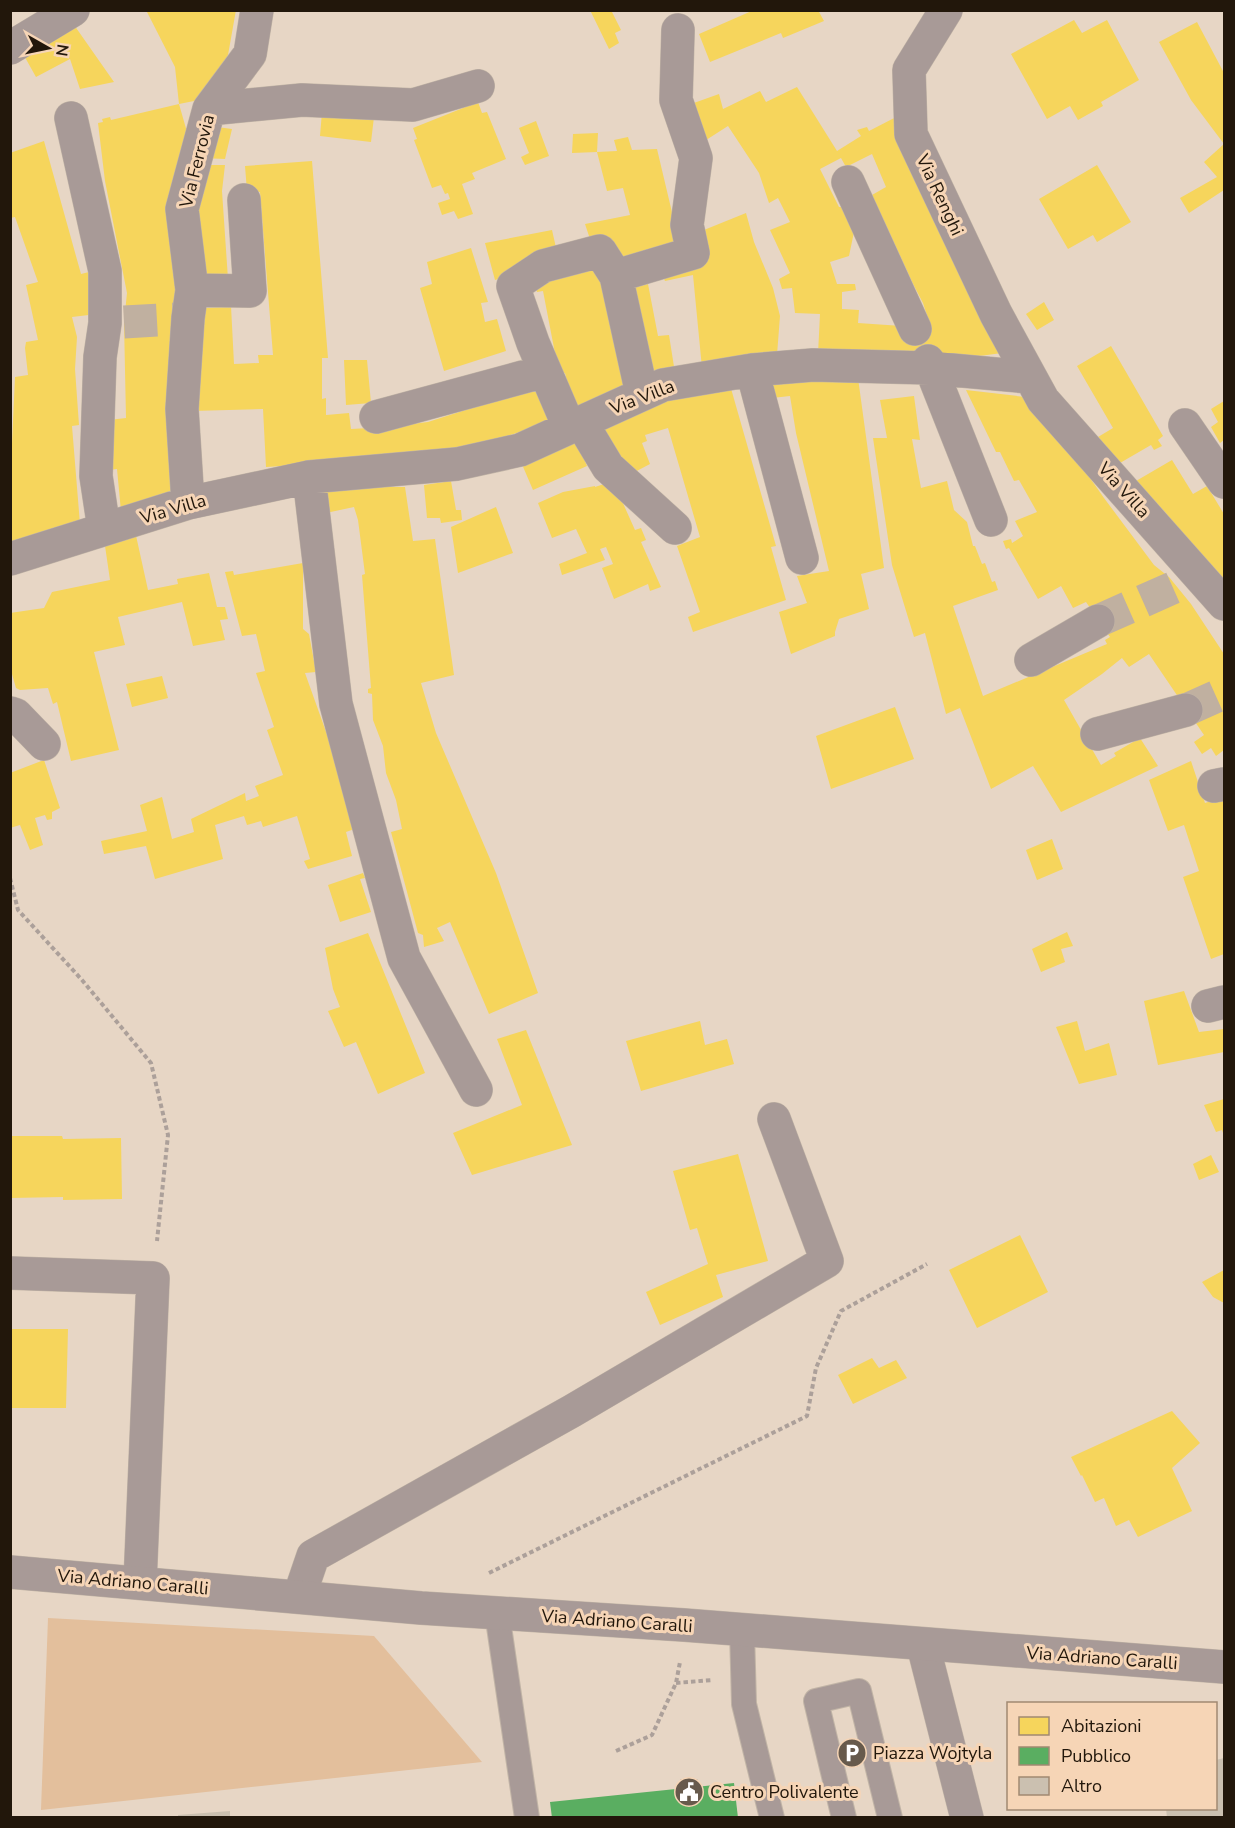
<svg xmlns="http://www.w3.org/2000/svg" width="1235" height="1828" font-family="'Nunito Sans',sans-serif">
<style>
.green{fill:#e3bf9c}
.homes{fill:#f6d55c;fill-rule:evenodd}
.public{fill:#5aae61}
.building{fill:#cbc0b0}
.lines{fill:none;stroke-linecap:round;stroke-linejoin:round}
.pedestrian-tunnel{stroke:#c0b0a0;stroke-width:33;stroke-dasharray:33 16;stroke-linecap:butt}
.minor-tunnel{stroke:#c0b0a0;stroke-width:33;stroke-dasharray:33 16;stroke-linecap:butt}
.service-casing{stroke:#c1b4a6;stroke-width:26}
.minor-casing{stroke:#c1b4a6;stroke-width:34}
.tertiary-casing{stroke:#c1b4a6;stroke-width:34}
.path{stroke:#aca09a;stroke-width:4;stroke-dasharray:4.5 3;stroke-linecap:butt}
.service{stroke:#a89a97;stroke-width:24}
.minor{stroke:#a89a97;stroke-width:33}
.tertiary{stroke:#a89a97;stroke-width:33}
.labels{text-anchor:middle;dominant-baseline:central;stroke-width:6;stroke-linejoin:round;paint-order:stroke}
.street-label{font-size:18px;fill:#22170b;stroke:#f6d5b6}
.poi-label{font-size:18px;fill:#22170b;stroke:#f6d5b6;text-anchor:start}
</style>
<rect width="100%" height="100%" fill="#e7d6c5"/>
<path class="green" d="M48 1618 374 1636 482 1762 41 1810Z"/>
<path class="homes" d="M150 10H236L228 55 209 98 179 104 175 67 147 12Z
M590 10H611L621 30 615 33 619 43 609 49Z
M754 10H818L824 21 783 38 781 33 710 62 699 34Z
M1074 20 1082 33 1107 20 1139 80 1101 102 1103 106 1078 120 1070 106 1047 119 1011 54Z
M72 22 114 82 80 89 70 59 36 77 22 52Z
M1197 22 1224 73V190L1189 213 1180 198 1217 177 1204 162 1224 144 1191 100 1159 42Z
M797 87 837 151 861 136 857 130 867 127 869 131 900 115 1002 353 942 361 818 354 820 314 795 313 792 288 782 289 779 279 790 273 770 230 790 222 778 198 769 203 759 173 728 126 703 142 691 104 719 94 723 109 760 91 766 102ZM872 154 886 187 872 195 913 284 923 303 931 328 858 323 859 310 842 309V292L856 290 855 284H837L830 262 849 256 854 232 841 207H839L820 169 841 158 846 167Z
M478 102 482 113 487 112 506 159 472 173 475 179 462 184 473 214 458 219 454 211 442 215 438 203 450 199 448 193 445 194 441 185 432 188 414 140 417 139 413 128Z
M179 104 189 139 178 246 173 498 121 511 117 469 109 470V420L126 418 124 322 127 293 105 181 98 123 103 122 102 119 110 117 111 120Z
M322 112 374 117 371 142 320 136Z
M536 121 549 156 525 165 521 157 529 153 519 128Z
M217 127 232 129 225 159 202 158Z
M598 133 597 152 572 153 573 134Z
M628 137 632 150 657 149 680 246 620 264 591 242 585 224 630 215 623 188 607 191 597 152 617 151 614 140Z
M44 141 81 274 89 272 97 314 72 317 77 337 75 369 79 425 72 426 80 524 10 545V488L15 377 28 375 25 348 26 342 38 340 26 285 38 282 15 217 10 218V153Z
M312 161 328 358H322V399L326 398V415L349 413 351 429 388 427 428 422 537 387 548 399V423L445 456 266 467 263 409 192 411 206 308 231 306 234 364 259 363 258 355H273L260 192 247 191 245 166Z
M200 165H225L222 191 228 279 210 281 196 263Z
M1097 165 1131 222 1097 242 1093 235 1068 249 1039 199Z
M746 213 754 242 773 288 780 316 777 355 702 368 693 275 665 281 661 271 699 232Z
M552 230 557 252 524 272 495 280 485 243Z
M471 248 488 302 481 303 485 322 497 319 506 351 444 371 420 288 432 284 427 262Z
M601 265 627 386 574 410 565 373 559 374 543 291 537 292 535 286 541 280Z
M648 284 658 336 669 335 675 373 648 379 629 289Z
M1044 302 1054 320 1037 330 1026 314Z
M1111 346 1163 436 1158 440 1162 446 1154 450 1151 445 1120 463 1098 437 1113 428 1077 366Z
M344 360H367L371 403 346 405Z
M858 378 884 568 861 574 869 609 839 619 835 632V636L791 654 779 612 807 603 797 576 829 571 796 433 790 396 772 398 770 383Z
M730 385 776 546 771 547 786 600 693 632 688 617 700 612 677 546 700 537 668 428 645 435 647 441 642 443 650 464 631 474 602 427 661 402Z
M966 390 1034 398 1104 498 1154 565 1169 577 1191 604 1224 654V750L1216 756 1211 748 1202 754 1194 742 1204 735 1149 654 1129 667 1122 658 1102 674 1064 700 1101 765 1116 756 1114 753 1140 738 1158 766 1061 812 1033 766 991 789 960 708 946 714 925 633 914 637 892 565 873 438H887L880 400 914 396 920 440 912 439 921 488 947 481 954 510 967 522 973 546H975L982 564 985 563 992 582 995 581 998 590 953 606 983 696 1107 644 1105 640 1110 637 1086 602 1073 608 1061 586 1038 599 1009 548 1006 549 1003 541 1011 539 1012 543 1023 536 1015 521 1037 512 1019 480 1014 481 1000 452H996Z
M1224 401V440L1220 443 1211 427 1218 422 1211 409Z
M577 440 587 466 533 490 521 462Z
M1172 460 1193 494 1207 486 1224 514V583L1164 511 1136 481Z
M451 481 456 510H461L462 520 441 523 440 518H427L424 485Z
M613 481 635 530 641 528 646 540 641 542 661 587 650 591 648 584 614 599 602 568 613 564 606 547 600 549 605 560 562 575 559 564 587 553 576 529 552 538 538 503 563 492 595 486V487Z
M371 487H405L413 541 435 539 454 675 421 683 436 733 496 873 538 993 489 1014 450 922 437 928 444 941 424 947 423 935 418 933 391 832 402 829 396 800 386 773 383 746 373 720 372 694 368 693V689L371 688 362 575 365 574 358 520 354 507 326 513 320 490Z
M496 507 513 553 458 573 451 527Z
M135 531 148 590 178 584 177 579 209 573 217 607H225L228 619 220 620 225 640 193 646 182 602 118 617 125 645 94 652 119 750 71 761 57 702 53 704 48 688 20 690 16 688 10 667V613L44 608 52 592 110 580 104 539Z
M303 563V629L309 634 316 672 305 673 360 827 346 832 352 856 308 869 304 861 310 859 297 816 263 827 261 821 247 825 244 816 215 825 223 859 155 879 146 846 104 854 101 841 147 831 140 805 162 797 172 839 194 832 191 819 245 793 246 801 259 796 255 786 283 775 267 730 274 727 256 673 265 671 256 634 242 636 225 572 233 571 234 575Z
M162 676 168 698 132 707 126 684Z
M895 707 914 759 831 789 816 736Z
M44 760 60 808 52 812V819L47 820 45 815 35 818 43 845 30 850 20 825 10 828V773Z
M1191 761 1205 803 1224 797V954L1211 959 1183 877 1199 871 1184 825 1168 831 1149 780Z
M1052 839 1063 869 1037 880 1026 850Z
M363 873 365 878 360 879 371 912 340 922 328 885Z
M1067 932 1073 946 1061 949 1065 962 1041 972 1032 949Z
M368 933 425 1073 378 1094 356 1042 344 1047 328 1011 340 1007 333 989 325 948Z
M1184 991 1199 1032 1224 1029V1052L1158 1065 1144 1001Z
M700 1021 705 1045 727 1039 734 1064 641 1091 626 1041Z
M1077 1021 1085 1051 1109 1043 1117 1075 1079 1084 1056 1027Z
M526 1030 572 1145 472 1175 453 1133 522 1105 497 1039Z
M1224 1099V1136L1222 1130 1216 1132 1204 1105Z
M10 1136H62L63 1139 121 1138 122 1199 63 1200V1197L10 1198Z
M738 1154 768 1261 716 1275 723 1297 660 1325 646 1292 708 1264 697 1228 690 1230 673 1171Z
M1211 1155 1219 1172 1199 1180 1193 1164Z
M1020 1235 1048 1292 977 1328 949 1270Z
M1224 1270V1303L1213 1297 1202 1282Z
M10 1329H68L66 1408H10Z
M872 1358 879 1368 896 1360 907 1378 853 1404 838 1375Z
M1172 1411 1200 1443 1172 1468 1192 1511 1138 1537 1129 1520 1116 1526 1104 1498 1095 1502 1082 1475 1081 1476 1071 1457Z"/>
<path class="public" d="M734 1783 738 1818H552L550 1802Z"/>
<path class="building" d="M1224 1758V1818H1167L1166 1808H1216V1760Z
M230 1811V1818H178V1815Z"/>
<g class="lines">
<path class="pedestrian-tunnel" d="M124 322 177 319"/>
<path class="minor-tunnel" d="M1098 621 1177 586
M1186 710 1224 693"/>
<g class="service-casing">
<path id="service" d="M497 1613 527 1818
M742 1631 744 1704 772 1818
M844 1818 816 1701 859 1691 890 1818"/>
</g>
<g class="minor-casing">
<path id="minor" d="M946 10 909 70 911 134 996 314 1043 400 1224 604
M10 48 73 10
M209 109 302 100 413 105 478 86
M71 118 105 271V323L100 357 96 476 104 529
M848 182 915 329
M192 290 250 291 244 200
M928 361 991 520
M752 370 802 558
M642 394 616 276 693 253 687 225 696 158 676 100 678 30
M376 417 545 371
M581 422 608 467 675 528
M1185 425 1224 482
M569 427 533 343 513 286 543 266 600 251 616 276
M309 477 336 704 404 958 476 1090
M188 503 182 409 188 318 192 290 182 209 209 109 250 54 257 10
M10 559 188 503 309 477 457 464 520 450 663 385 752 370 813 365 930 368 1029 377
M1031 660 1098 621
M10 713 16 715 44 744
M1097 734 1186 710
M1214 786 1224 784
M1208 1006 1224 1002
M10 1273 153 1278 140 1583
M299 1597 313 1556 572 1411 827 1261 774 1119
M923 1645 967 1818"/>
</g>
<g class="tertiary-casing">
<path id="tertiary" d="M10 1572 421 1608 684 1625 1224 1667"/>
</g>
<path class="path" d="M10 878 18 910 82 980 151 1063 168 1135 157 1241
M489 1573 807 1416 816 1368 841 1311 927 1264
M676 1683 712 1680
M616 1751 652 1735 676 1683 680 1662"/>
<use href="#service" class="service"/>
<use href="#minor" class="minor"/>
<use href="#tertiary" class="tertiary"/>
</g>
<defs>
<g id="parking-disc" transform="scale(1.5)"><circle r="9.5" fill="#675a4c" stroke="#f6d5b6"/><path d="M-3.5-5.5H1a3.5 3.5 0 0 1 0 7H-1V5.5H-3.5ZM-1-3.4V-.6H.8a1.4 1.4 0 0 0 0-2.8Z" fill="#fff"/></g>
<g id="civic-disc" transform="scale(1.5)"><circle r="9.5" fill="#675a4c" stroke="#f6d5b6"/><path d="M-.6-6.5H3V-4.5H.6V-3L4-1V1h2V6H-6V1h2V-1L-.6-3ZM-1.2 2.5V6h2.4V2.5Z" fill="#fff"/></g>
</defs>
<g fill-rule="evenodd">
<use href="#parking-disc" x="852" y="1753"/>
<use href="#civic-disc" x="689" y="1792"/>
</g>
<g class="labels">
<g class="street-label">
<text transform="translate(197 161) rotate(-76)">Via Ferrovia</text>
<text transform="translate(940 195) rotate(65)">Via Renghi</text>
<text transform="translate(642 397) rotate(-21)">Via Villa</text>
<text transform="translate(1124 490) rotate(48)">Via Villa</text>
<text transform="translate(173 509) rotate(-16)">Via Villa</text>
<text transform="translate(133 1582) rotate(5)">Via Adriano Caralli</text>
<text transform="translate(617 1621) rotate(4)">Via Adriano Caralli</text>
<text transform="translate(1102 1658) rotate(4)">Via Adriano Caralli</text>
</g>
<g class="poi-label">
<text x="873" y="1753">Piazza Wojtyla</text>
<text x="710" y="1792">Centro Polivalente</text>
</g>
</g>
<rect width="1235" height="1828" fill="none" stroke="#22170b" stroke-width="24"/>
<rect x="1007" y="1702" width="210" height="108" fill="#f6d5b6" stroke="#a18972" stroke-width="1.5"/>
<rect x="1019" y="1717" width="30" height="18" fill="#f6d55c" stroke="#a18972" stroke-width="1.5"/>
<text x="1061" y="1732" font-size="18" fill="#22170b">Abitazioni</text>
<rect x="1019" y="1747" width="30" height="18" fill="#5aae61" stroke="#a18972" stroke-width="1.5"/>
<text x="1061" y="1762" font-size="18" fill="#22170b">Pubblico</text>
<rect x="1019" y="1777" width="30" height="18" fill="#cbc0b0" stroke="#a18972" stroke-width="1.5"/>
<text x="1061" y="1792" font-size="18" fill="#22170b">Altro</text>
<g transform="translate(48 48) rotate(99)" stroke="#f6d5b6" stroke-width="4.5" paint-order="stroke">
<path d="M0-4.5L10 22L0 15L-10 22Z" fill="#22170b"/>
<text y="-9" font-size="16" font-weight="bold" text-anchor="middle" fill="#22170b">N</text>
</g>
</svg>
